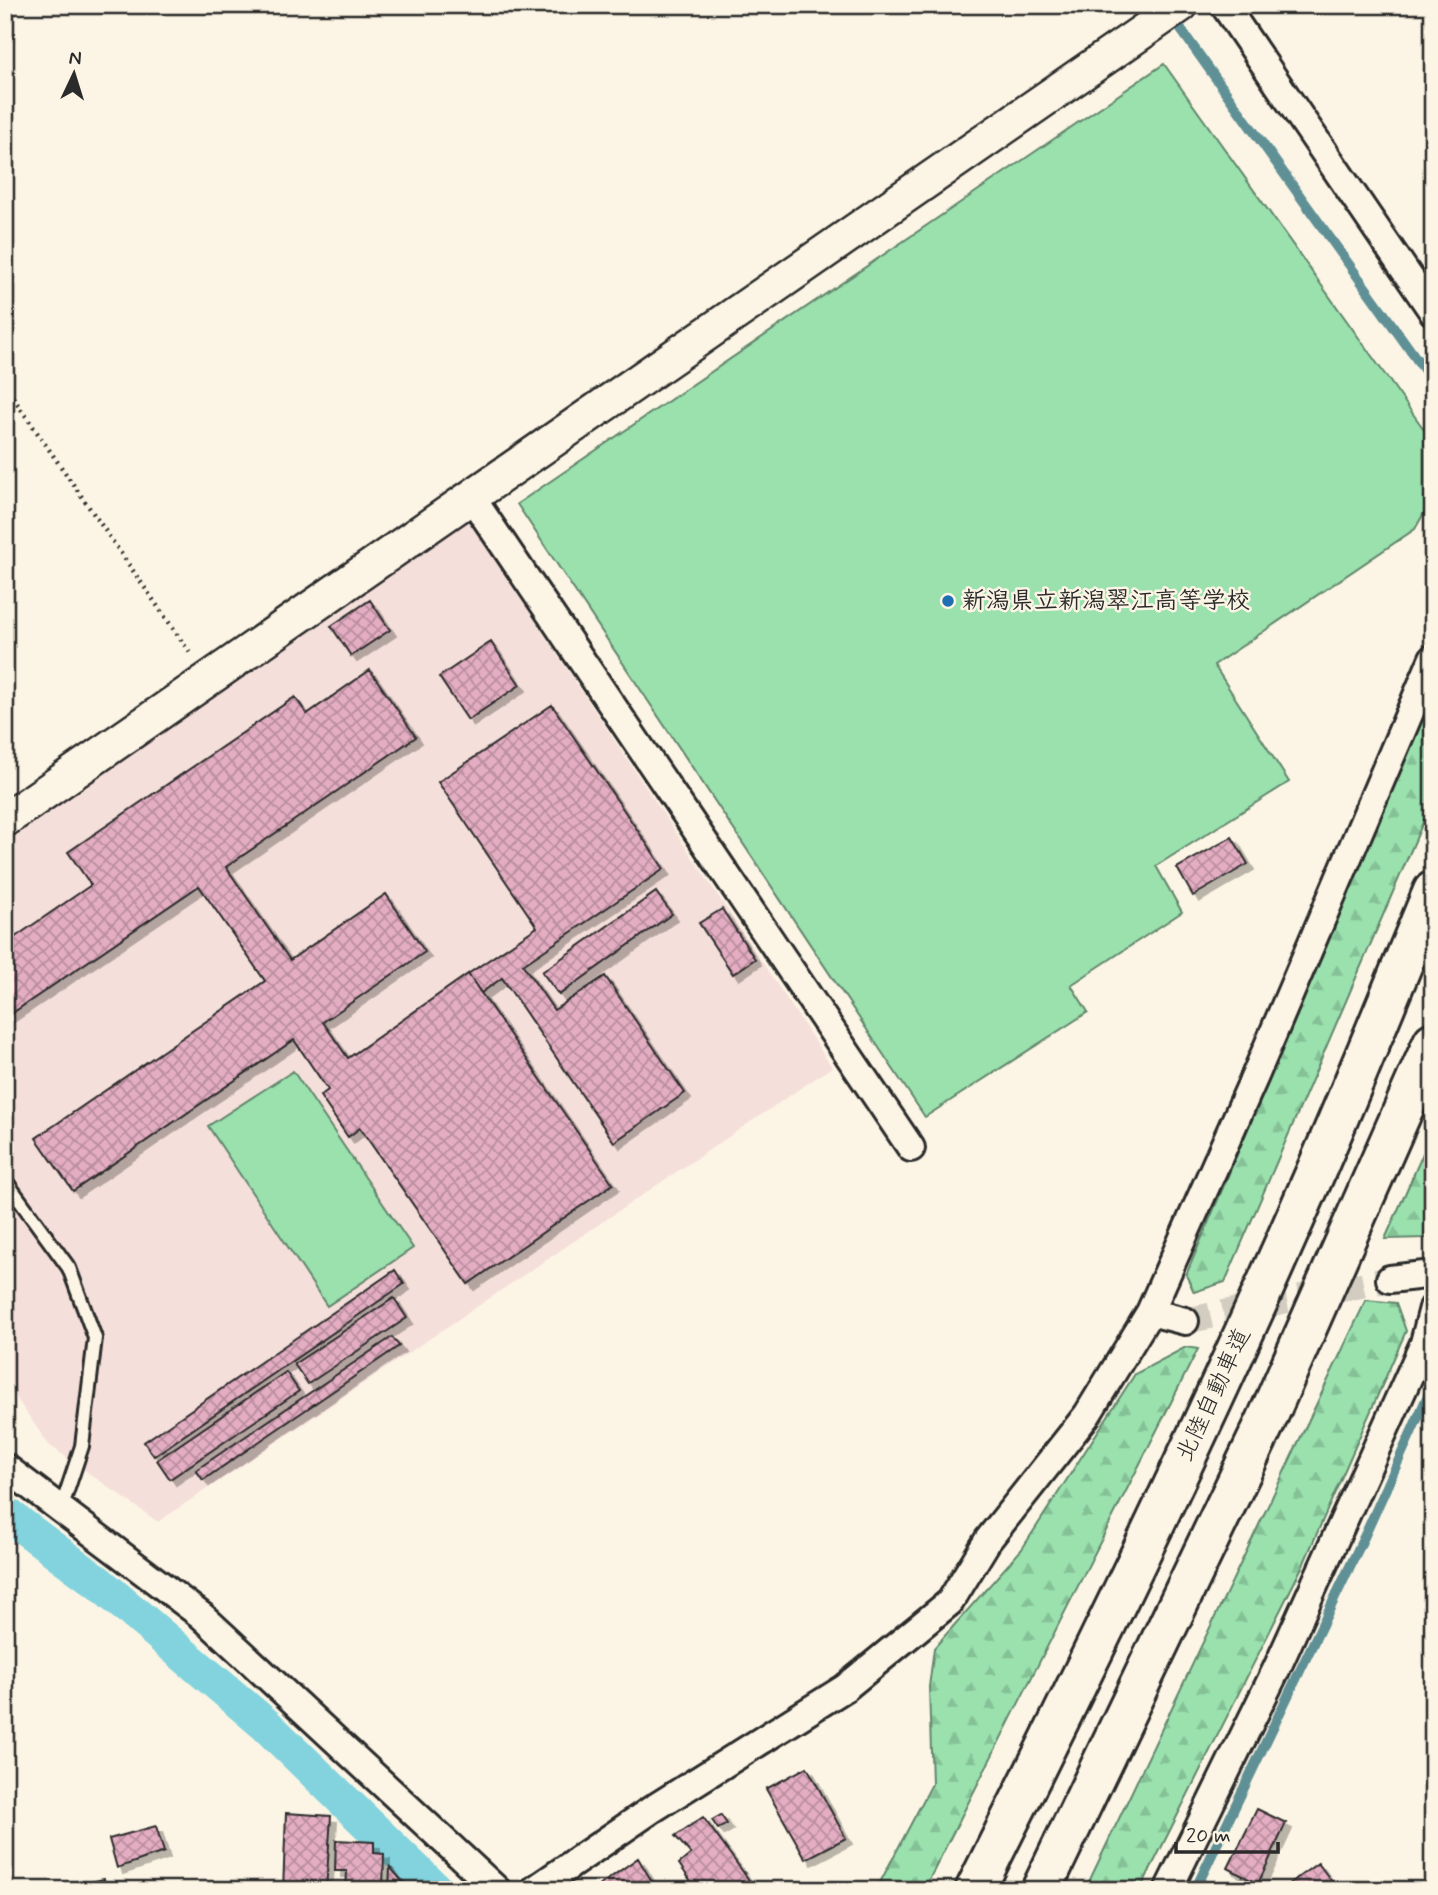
<svg xmlns="http://www.w3.org/2000/svg" width="1438" height="1895" font-family="Mynerve,'Klee One',sans-serif">
<style>
.built{fill:#f5dfda}
.forest{fill:url(#forest-firs);stroke:#62866c;stroke-width:2}
.pitch{fill:#9ae1ae;stroke:#62866c;stroke-width:2}
.lines{fill:none;stroke-linecap:round;stroke-linejoin:round}
.stream{stroke:#5f9096;stroke-width:10}
.canal{stroke:#82d3dd;stroke-width:35}
.building{fill:url(#building-cross-hatch);stroke:#2b2b2b;stroke-width:2;filter:url(#shadow)}
.minor-tunnel{stroke:#d2cdc0;stroke-width:26;stroke-dasharray:26 13;stroke-linecap:butt}
.service-casing{stroke:#2b2b2b;stroke-width:18}
.minor-casing{stroke:#2b2b2b;stroke-width:32}
.tertiary-casing{stroke:#2b2b2b;stroke-width:38}
.motorway-casing{stroke:#2b2b2b;stroke-width:44}
.path{stroke:#2b2b2b;stroke-width:4.5;stroke-dasharray:2 5;stroke-linecap:butt}
.service{stroke:#fcf5e5;stroke-width:12}
.minor{stroke:#fcf5e5;stroke-width:26}
.tertiary{stroke:#fcf5e5;stroke-width:33}
.motorway{stroke:#fcf5e5;stroke-width:38}
.poi-dot{fill:#1f6fb2;stroke:#fcf5e5;stroke-width:2.5}
.labels{text-anchor:middle;dominant-baseline:central;stroke-width:5;stroke-linejoin:round;paint-order:stroke}
.poi-label{font-size:24px;font-weight:bold;fill:#2b2b2b;stroke:#fcf5e5;text-anchor:start}
.street-label{font-size:24px;fill:#2b2b2b;stroke:#fcf5e5}
</style>
<defs>
<pattern id="forest-firs" width="22" height="20" patternUnits="userSpaceOnUse" patternTransform="scale(1.75)"><rect width="22" height="20" fill="#9ae1ae"/><path d="M5 1l3.5 6h-7zM16 11l3.5 6h-7z" fill="#85c196"/></pattern>
<pattern id="building-cross-hatch" width="8" height="8" patternUnits="userSpaceOnUse" patternTransform="scale(1.75)"><rect width="8" height="8" fill="#e4adc2"/><path d="M0 0l8 8M0 8l8-8" fill="none" stroke="#b98d9e"/></pattern>
<filter id="shadow"><feDropShadow dx="6" dy="6" stdDeviation="0" flood-color="#0004"/></filter>
</defs>
<rect width="100%" height="100%" fill="#fcf5e5"/>
<filter id="ink" filterUnits="userSpaceOnUse"><feTurbulence type="fractalNoise" baseFrequency=".0143" numOctaves="2"/><feDisplacementMap in="SourceGraphic" scale="14" xChannelSelector="R" yChannelSelector="G"/><feConvolveMatrix kernelMatrix="1 2 1 2 8 2 1 2 1" color-interpolation-filters="sRGB"/></filter>
<g filter="url(#ink)">
<path class="built" d="M466 517 832 1067 158 1522 49 1445 5 1382V836Z"/>
<path class="forest" d="M1433 692V799L1225 1282 1194 1292 1186 1275Z
M1433 1131V1235L1427 1238 1385 1239Z
M1366 1300 1396 1303 1406 1331 1303 1565 1140 1890H1085Z
M1186 1347 1198 1349 924 1890H876L932 1784 929 1687 934 1648 1022 1549 1135 1374Z"/>
<path class="pitch" d="M1164 64 1433 442V497L1415 529 1214 665 1289 782 1156 866 1182 912 1071 985 1088 1012 925 1117 517 504Z
M293 1071 413 1248 327 1306 208 1126Z"/>
<g class="lines">
<path class="stream" d="M1172 17 1433 382
M1195 1890 1365 1535 1433 1384"/>
<path class="canal" d="M5 1513 99 1583 266 1725 436 1890"/>
</g>
<path class="building" d="M370 600 390 630 351 656 331 626Z
M491 642 520 685 468 720 439 677Z
M370 670 416 737 226 867 290 960 386 894 425 952 323 1022 348 1058 468 974 613 1184 468 1284 360 1128 348 1137 320 1096 328 1090 294 1040 73 1191 36 1138 265 981 199 886 5 1018V944L91 885 68 852 295 697 307 714Z
M552 705 664 869 523 965 554 1010 605 976 685 1093 614 1142 502 978 481 993 468 974 537 927 438 782Z
M1232 837 1248 864 1193 896 1177 868Z
M656 892 672 914 559 995 542 972Z
M722 909 755 959 733 974 699 923Z
M395 1270 404 1284 154 1456 144 1442Z
M394 1298 407 1318 308 1384 294 1364Z
M392 1337 399 1346 203 1480 196 1470Z
M286 1372 299 1391 170 1479 157 1460Z
M807 1767 846 1838 806 1859 766 1789Z
M1257 1809 1286 1823 1258 1884 1228 1868Z
M286 1813 331 1816 326 1890H283Z
M721 1815 727 1824 718 1829 712 1820Z
M703 1817 754 1887 751 1890H697L679 1864 691 1854 675 1836Z
M156 1826 164 1852 117 1868 109 1839Z
M336 1840 374 1842V1853L384 1854 383 1890H346L347 1871H335Z
M638 1858 657 1890H593Z
M1318 1863 1338 1890H1288L1286 1886Z
M390 1867 410 1890H389Z
M104 1879 107 1890H70L69 1887Z"/>
<g class="lines">
<path class="minor-tunnel" d="M1185 1321 1390 1279"/>
<g class="service-casing">
<path id="service" d="M5 1180 69 1268 95 1338 82 1446 61 1509"/>
</g>
<g class="minor-casing">
<path id="minor" d="M1224 5 1433 312
M472 498 911 1148
M1390 1279 1433 1274
M1150 1312 1185 1321
M5 1467 202 1616 497 1890
M534 1890 651 1810 845 1688 950 1602 988 1540 1087 1415 1150 1312 1255 1076 1433 658
M1168 1890 1276 1670 1424 1343 1433 1308"/>
</g>
<g class="tertiary-casing">
<path id="tertiary" d="M5 820 1181 5"/>
</g>
<g class="motorway-casing">
<path id="motorway" d="M975 1890C1094 1653 1210 1415 1316 1171 1356 1079 1394 984 1433 891
M1041 1890 1266 1421 1433 1042"/>
</g>
<path class="path" d="M5 386 190 653"/>
<use href="#service" class="service"/>
<use href="#minor" class="minor"/>
<use href="#tertiary" class="tertiary"/>
<use href="#motorway" class="motorway"/>
</g>
</g>
<circle class="poi-dot" cx="948" cy="601" r="7"/>
<g class="labels">
<g class="poi-label">
<text x="962" y="601">新潟県立新潟翠江高等学校</text>
</g>
<g class="street-label">
<text transform="translate(1214 1395) rotate(-65)">北陸自動車道</text>
</g>
</g>
<rect width="1438" height="1895" fill="none" stroke="#fcf5e5" stroke-width="28"/>
<rect x="14" y="14" width="1410" height="1867" fill="none" stroke="#2b2b2b" stroke-width="2.5" filter="url(#ink)"/>
<g transform="translate(74 74) rotate(4)" stroke="#fcf5e5" stroke-width="5" paint-order="stroke">
<path d="M0-5L12 26L0 18L-12 26Z" fill="#2b2b2b"/>
<text y="-10" font-size="19" font-weight="bold" text-anchor="middle" fill="#2b2b2b">N</text>
</g>
<path d="M1176 1842v10h102v-10" fill="none" stroke="#2b2b2b" stroke-width="3.5"/>
<text x="1186" y="1842" font-size="21" fill="#2b2b2b" stroke="#fcf5e5" stroke-width="5" paint-order="stroke">20 m</text>
</svg>
